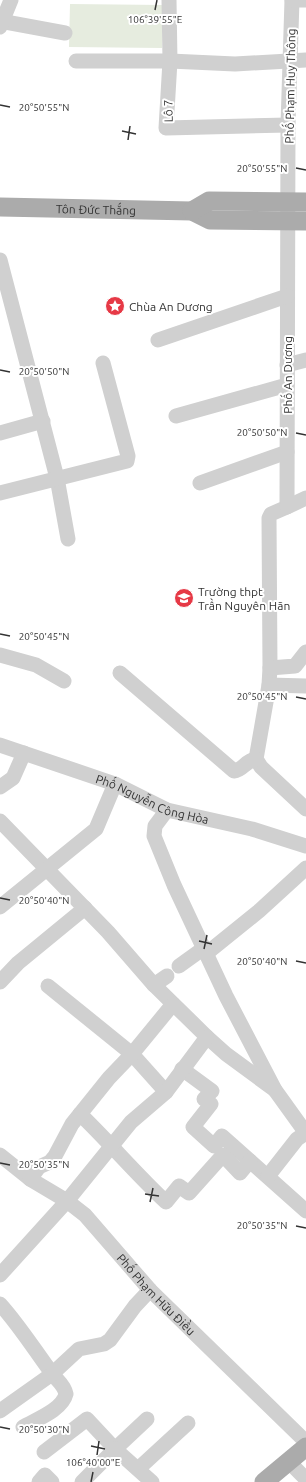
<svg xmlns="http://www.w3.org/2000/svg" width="306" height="1482" font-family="Ubuntu,sans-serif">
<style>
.green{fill:#e6ecdf}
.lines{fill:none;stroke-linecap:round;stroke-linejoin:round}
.minor{stroke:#d0d0d0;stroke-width:15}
.major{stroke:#ababab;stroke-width:19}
.ticks{fill:none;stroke:#333;stroke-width:1.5}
.labels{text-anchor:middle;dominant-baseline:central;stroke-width:4;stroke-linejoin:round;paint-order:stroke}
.street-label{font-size:12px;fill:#333;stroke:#fff}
.poi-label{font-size:12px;fill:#333;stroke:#fff;text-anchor:start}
.ticks-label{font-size:10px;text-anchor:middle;fill:#333;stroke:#fff;stroke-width:4;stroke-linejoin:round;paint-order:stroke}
</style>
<rect width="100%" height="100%" fill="#fff"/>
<path class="green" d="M70 4 163 5 162 48 69 47Z"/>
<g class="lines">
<g class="minor">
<path d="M169 0 170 61 166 128 288 125"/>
<path d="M292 0 288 125 287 507 271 514 269 518 270 668 269 685 256 759 261 767 306 809"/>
<path d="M292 0H306"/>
<path d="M0 21 65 33"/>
<path d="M0 27 11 0"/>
<path d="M76 61H170L235 64 306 60"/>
<path d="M0 260 57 478 68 539"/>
<path d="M158 340 287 296"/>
<path d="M287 365 306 360"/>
<path d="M176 416 287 385"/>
<path d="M0 433 43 421"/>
<path d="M200 483 287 452"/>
<path d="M0 493 127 461 128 456 103 363"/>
<path d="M287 507 306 498"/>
<path d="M0 655 36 665 64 681"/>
<path d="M270 668 295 666 306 652"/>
<path d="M120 673 234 771C243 770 245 761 256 759"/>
<path d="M269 685 306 686"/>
<path id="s1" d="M0 745 115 784 167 810 252 829 306 846"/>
<path d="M0 787 13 778 24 753"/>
<path d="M167 810 155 826 154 836 174 885 226 996 275 1090 306 1133"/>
<path d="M0 821 108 932 154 985 207 1037 226 1054 275 1090"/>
<path d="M0 907 96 829 115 784"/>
<path d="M207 953 259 911 306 868"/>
<path d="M179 966 204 948"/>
<path d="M0 982 18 963 85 908"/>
<path d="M154 985 167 976"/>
<path d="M48 986 132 1054 166 1092"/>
<path d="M182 1069 212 1091 204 1099 211 1104 193 1127 214 1146 222 1136 306 1211"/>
<path d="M80 1114C110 1143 136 1174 166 1202L179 1186 189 1193 223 1155 240 1173 250 1161"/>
<path id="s2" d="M0 1155 30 1179 67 1201 85 1215 150 1290 306 1442"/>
<path d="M268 1176 297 1139 306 1133"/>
<path d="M30 1179 39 1167 50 1162 55 1156 72 1124 109 1078 132 1054 173 1004"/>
<path d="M0 1275 67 1201 131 1122 166 1092 207 1037"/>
<path d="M0 1304C19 1325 34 1349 51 1372 56 1380 64 1384 66 1394 62 1410 37 1419 23 1427"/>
<path d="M0 1411 52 1374 79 1349 104 1344 110 1340 135 1306 150 1290"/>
<path d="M44 1452 87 1419 115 1449 147 1419"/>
<path d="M289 1462 306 1479"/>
<path d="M138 1469 188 1423"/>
<path d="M39 1482 45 1475 52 1482"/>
<path d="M82 1482 115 1449 152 1482"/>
</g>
<g class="major">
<path id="s3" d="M0 207 192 211 210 220 306 221"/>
<path d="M192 211 209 201 306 202"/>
<path d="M264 1482 306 1447"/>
</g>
</g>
<path class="ticks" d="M155 10 157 0M0 105 10 107M122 131 136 134M128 140 130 126M296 168 306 170M0 370 10 372M296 433 306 435M0 634 10 636M296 697 306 699M0 898 10 900M199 941 212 944M204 949 207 935M296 961 306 963M0 1163 10 1165M145 1194 159 1196M150 1202 153 1188M296 1226 306 1228M0 1427 10 1429M91 1446 105 1449M97 1455 99 1441M91 1482 93 1472"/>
<defs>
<g id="sight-disc" transform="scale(1)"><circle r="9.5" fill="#e63946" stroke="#fff"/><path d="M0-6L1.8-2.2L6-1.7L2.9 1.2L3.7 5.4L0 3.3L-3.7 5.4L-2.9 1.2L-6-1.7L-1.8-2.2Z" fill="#fff"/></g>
<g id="school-disc" transform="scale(1)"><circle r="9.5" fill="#e63946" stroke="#fff"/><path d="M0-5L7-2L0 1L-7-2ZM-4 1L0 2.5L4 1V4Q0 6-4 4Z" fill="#fff"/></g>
</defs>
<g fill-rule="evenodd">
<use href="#sight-disc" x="115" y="306"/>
<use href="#school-disc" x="184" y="598"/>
</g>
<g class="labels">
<g class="street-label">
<text transform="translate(290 86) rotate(-89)">Phố Phạm Huy Thông</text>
<text transform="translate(168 111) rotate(-91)">Lô 7</text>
<text stroke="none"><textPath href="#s3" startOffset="96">Tôn Đức Thắng</textPath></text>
<text transform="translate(287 375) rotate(-90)">Phố An Dương</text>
<text stroke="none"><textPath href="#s1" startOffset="162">Phố Nguyễn Công Hòa</textPath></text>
<text stroke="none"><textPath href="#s2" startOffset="211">Phố Phạm Hữu Điều</textPath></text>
</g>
<g class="poi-label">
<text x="129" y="306">Chùa An Dương</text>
<text x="198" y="591">Trường thpt<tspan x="198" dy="14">Trần Nguyên Hãn</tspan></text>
</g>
</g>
<g class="ticks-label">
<text x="155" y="23">106°39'55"E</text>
<text x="44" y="111">20°50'55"N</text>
<text x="262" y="172">20°50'55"N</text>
<text x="44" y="375">20°50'50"N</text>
<text x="262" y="436">20°50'50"N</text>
<text x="44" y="640">20°50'45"N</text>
<text x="262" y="700">20°50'45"N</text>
<text x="44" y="904">20°50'40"N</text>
<text x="262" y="965">20°50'40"N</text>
<text x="44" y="1168">20°50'35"N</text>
<text x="262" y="1229">20°50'35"N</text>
<text x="44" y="1433">20°50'30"N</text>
<text x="93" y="1466">106°40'00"E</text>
</g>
</svg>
